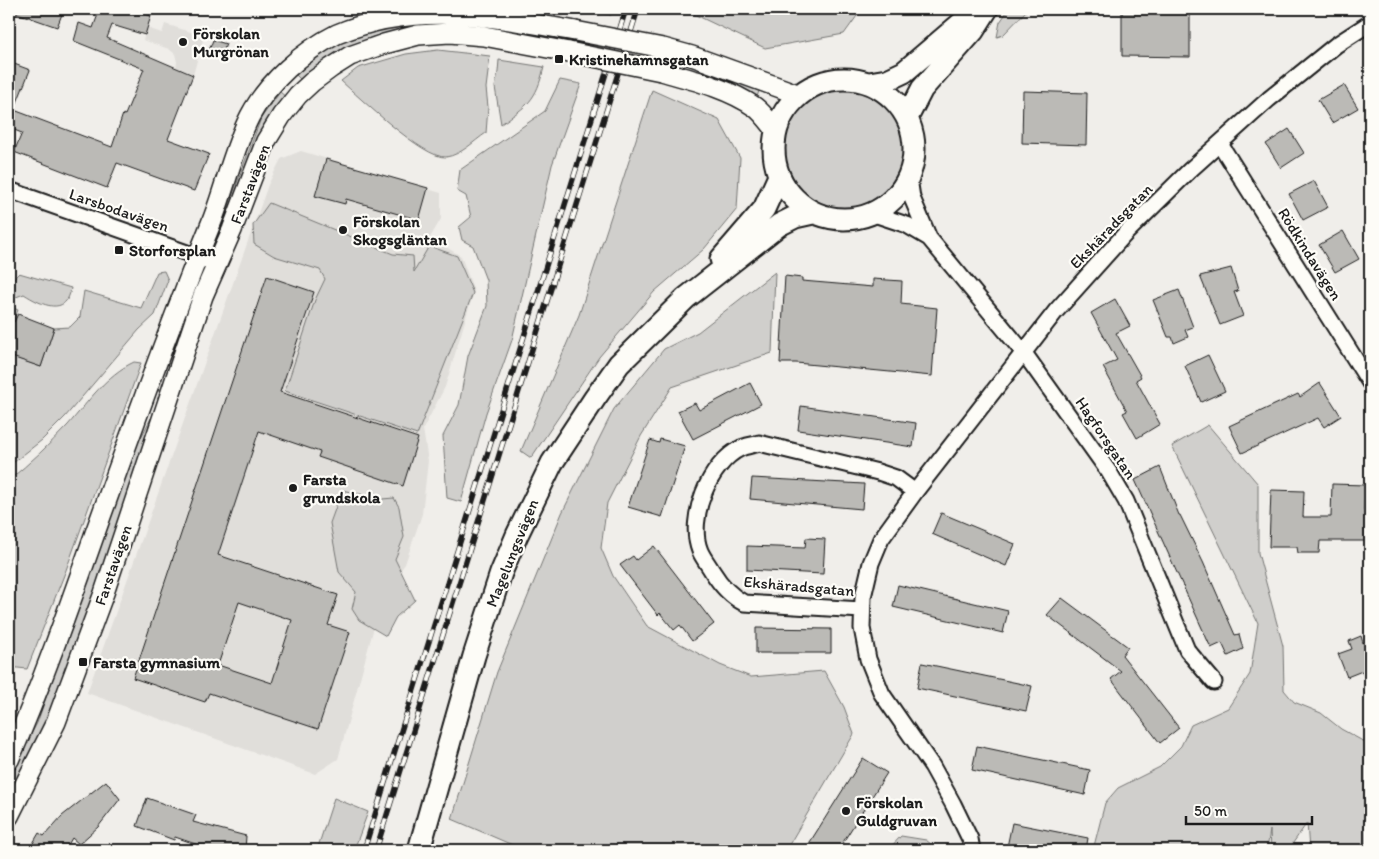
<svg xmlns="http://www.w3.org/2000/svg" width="1379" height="859" font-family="Itim,sans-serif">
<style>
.built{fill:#e0deda}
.green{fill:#d0cfcc;stroke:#767674}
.building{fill:#bbbab6;stroke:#1c1c1c;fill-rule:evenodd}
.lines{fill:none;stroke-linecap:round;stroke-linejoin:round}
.minor-casing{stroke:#1c1c1c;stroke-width:19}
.tertiary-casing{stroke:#1c1c1c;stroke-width:22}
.secondary-casing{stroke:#1c1c1c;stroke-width:25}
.minor{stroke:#fdfcf7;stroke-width:15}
.tertiary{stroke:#fdfcf7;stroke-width:19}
.secondary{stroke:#fdfcf7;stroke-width:21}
.rail-casing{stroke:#1c1c1c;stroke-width:5.5}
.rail{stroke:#fdfcf7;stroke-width:4;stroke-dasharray:11;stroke-linecap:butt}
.tertiary-bridge-casing{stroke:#1c1c1c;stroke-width:22;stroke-linecap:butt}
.tertiary-bridge{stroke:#fdfcf7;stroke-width:19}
.poi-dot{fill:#1c1c1c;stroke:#fdfcf7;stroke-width:2}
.labels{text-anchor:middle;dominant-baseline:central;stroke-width:4.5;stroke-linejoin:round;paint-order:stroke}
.poi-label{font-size:16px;font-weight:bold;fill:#1c1c1c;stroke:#fdfcf7;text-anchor:start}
.street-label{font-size:16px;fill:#1c1c1c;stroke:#fdfcf7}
</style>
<rect width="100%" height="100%" fill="#f0eeea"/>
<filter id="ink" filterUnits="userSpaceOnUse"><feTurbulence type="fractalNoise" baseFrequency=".02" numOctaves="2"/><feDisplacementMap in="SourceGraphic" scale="10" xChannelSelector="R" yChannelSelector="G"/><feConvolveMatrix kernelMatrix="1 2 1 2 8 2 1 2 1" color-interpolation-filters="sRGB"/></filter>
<g filter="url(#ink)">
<path class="built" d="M165 24 204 36 193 75 176 68 177 62 175 54 169 49 143 40 147 28 162 33Z
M301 151 441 193V219L428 241 446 247 461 256 474 291 445 387 423 429 428 461 422 514 405 564 383 594 338 759 315 774 87 693 268 185 281 159Z"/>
<path class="green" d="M579 9H613L611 15Z
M683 9H862L844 34 765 48Z
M1009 9H1028L1003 35 997 37 1000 22Z
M396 22 398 30 372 37 343 50 302 81 295 74 332 47 350 36Z
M438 50 490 56 486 88 488 107 486 133C474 141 461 155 446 157 424 159 359 97 341 81L358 68 406 54Z
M655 55 723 75 759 91 757 97 699 74 652 61Z
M499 60 544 67C536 101 528 105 501 124L495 87 498 72Z
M560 80 581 84 552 165 512 340 486 413 461 502 447 498 443 436 459 405 468 356 487 306 486 280 473 246 462 240 459 227 471 217 466 196 457 191 460 170 545 111Z
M785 148a60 60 0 1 1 120 0a60 60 0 1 1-120 0Z
M652 90 719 120 740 158 737 209 704 249 654 292 599 357 531 458 521 451 579 315Z
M280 92 287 98 227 222 223 221 261 118Z
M269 203 393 254 413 256 414 272 429 246 457 256 473 293 417 435 285 391 315 300 325 279 320 270 274 256 254 244 253 225Z
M164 271 168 280 155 315 139 330 65 417 42 440 9 466V364L13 357 41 367 54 328 70 327 80 317 84 291 141 308 157 272Z
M775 272 772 353 672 387 641 436 607 503 601 548 613 576 647 626 720 665 751 677 824 671 844 707 854 734 786 850H524L452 819 497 672 562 513 614 409 664 349 698 332Z
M19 273 71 288C67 317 41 305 24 294L16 297 9 292V283Z
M9 306 18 310 13 322 9 321Z
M134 362 141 363 66 570 27 669 9 667V480C30 463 49 445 68 425 88 402 106 375 134 362Z
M151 418C141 458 128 496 115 534 87 617 56 699 22 779L15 781 11 772 37 723 134 451Z
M1208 425 1258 484V553L1283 646 1284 690 1294 702 1321 713 1341 729 1370 745V850H1309L1307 823 1288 850H1271L1270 830 1267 850H1093L1105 803 1118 788 1160 767 1181 746 1191 725 1228 708 1250 674 1258 623 1172 446Z
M342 490 382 499 394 498 399 507 404 537 395 559 415 600 396 617 386 636 359 620 352 609 356 592 339 572 330 523Z
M334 798 368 812 354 850H317Z
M901 836 926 840 938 850H888Z"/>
<path class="building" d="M11 9H64L57 27 11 11Z
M100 9H131L151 16 145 35 112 25 107 38 193 75 168 139 209 154 194 191 117 163 107 188 14 152 22 133 9 128V62L30 70 14 110 112 147 123 114 125 115 144 69 74 41 79 23 93 28Z
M1122 10 1190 11V57L1122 56Z
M213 40 226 44 221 57 208 53Z
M1344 85 1358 108 1332 123 1318 100Z
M1023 91 1087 93 1086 145 1022 143Z
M1289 129 1304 153 1281 168 1266 144Z
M326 159 428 188 419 220 346 199 345 204 315 196Z
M1314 181 1328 207 1303 220 1289 194Z
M1343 231 1359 259 1335 272 1319 245Z
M1231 268 1238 291 1234 292 1243 316 1220 325 1200 276Z
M267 276 314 292 280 392 418 438 403 486 318 457 320 452 259 431 218 555 338 595 328 625 350 632 318 729 209 693 205 702 133 678ZM239 602 292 620 272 683 218 665Z
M785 276 802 278V281L873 287V279L902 281 901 304 937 308 932 376 796 363H780Z
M1179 290 1193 327 1185 330 1188 337 1174 343 1172 337H1168L1153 300Z
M1115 299 1130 326 1116 333 1141 377 1136 380 1160 424 1137 438 1123 413 1127 411 1103 367 1117 360 1091 313Z
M18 314 54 328 41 367 9 356V321L14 322Z
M1208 355 1225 391 1201 402 1185 366Z
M750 383 761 404 693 439 678 411 695 403 699 410Z
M1320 383 1341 416 1324 427 1318 418 1242 453 1229 426 1298 394 1300 397Z
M801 406 916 423 913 447 798 430Z
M660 439 685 446 662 517 628 507 650 440 659 443Z
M1160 467 1179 515H1180L1203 562 1235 635 1239 634 1243 649 1228 656 1222 643 1211 648 1135 480Z
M752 478 864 484 862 509 750 499Z
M1332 484 1365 485 1364 511H1370V541H1320L1319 553H1298L1297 547H1269L1271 490 1304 491 1303 517H1331Z
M941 513 1015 544 1006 566 932 534Z
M806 538 825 539 823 574 747 570V546L805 548Z
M654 546 714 624 692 641 680 625 674 630 660 613 658 615 620 565 633 556 636 560Z
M898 585 1008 611 1003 633 893 607Z
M1062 598 1128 647 1122 655 1179 728 1160 743 1111 679 1121 671 1047 615Z
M756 628 831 629V653H756Z
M1361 636 1363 643 1370 640V674L1364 677 1362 671 1347 677 1338 654 1352 649 1349 641Z
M922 663 1032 686 1026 711 917 688Z
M977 746 1090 770 1085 795 972 770Z
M863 758 887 773 838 850H805Z
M106 781 120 799 98 827 79 844 72 838 65 850H29L39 833 44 836 62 816Z
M147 798 196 815 193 822 246 836 245 850H213L175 837 174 840 137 826Z
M1012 823 1088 838 1086 850H1023L1007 847Z"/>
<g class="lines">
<g class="minor-casing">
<path id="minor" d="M1220 144 1370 383
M909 178 912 198 929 238 1024 353 1109 472 1126 501 1187 650 1214 682
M9 190 218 264
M874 214 907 225 929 238
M862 610 744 603C730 596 720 584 712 571 708 564 703 558 700 551 687 519 709 463 741 448 746 446 753 445 759 443L878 472 896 478 915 492
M972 850 970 839 953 804 932 766 882 694 868 659 862 628 863 597 871 563 881 539 915 492 1056 311 1125 234 1190 170 1269 99 1336 45 1370 23"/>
</g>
<g class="tertiary-casing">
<path id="tertiary" d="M663 48 692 56 800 95
M661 71C693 80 728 88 755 107 763 113 770 123 776 130
M9 760C41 686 68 610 95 533 132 430 169 327 210 226 225 190 232 151 250 116 268 82 303 51 337 34 417 0 493 17 575 31
M9 816 56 722 104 593 203 296 232 230 266 141 282 115 298 95 312 82 331 68 350 56 384 44 418 35 450 33 484 36 569 52"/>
</g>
<g class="secondary-casing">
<path id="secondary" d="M774 149a70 70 0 1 1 140 0a70 70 0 1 1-140 0Z
M869 83 887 80 904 72 978 9
M907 118 922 89 973 31 987 9
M721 259 764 209 779 176
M419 850 474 656 501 573 517 535 552 463 595 398 619 364 686 298 779 225 795 217 813 213"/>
</g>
<use href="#minor" class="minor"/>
<use href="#tertiary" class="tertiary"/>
<use href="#secondary" class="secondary"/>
<g class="rail-casing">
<path id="rail" d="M364 850 626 9
M376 850 638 9"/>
</g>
<use href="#rail" class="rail"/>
<g class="tertiary-bridge-casing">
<path id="tertiary-bridge" d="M575 31 663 48
M569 52 661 71"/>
</g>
<use href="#tertiary-bridge" class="tertiary-bridge"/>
</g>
</g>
<g class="poi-dot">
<circle cx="183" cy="42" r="5"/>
<rect x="554" y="54" width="10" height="10" rx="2.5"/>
<circle cx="343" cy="230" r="5"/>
<rect x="114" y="245" width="10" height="10" rx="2.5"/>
<circle cx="293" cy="488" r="5"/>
<rect x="78" y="657" width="10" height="10" rx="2.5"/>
<circle cx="846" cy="811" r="5"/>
</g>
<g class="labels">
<g class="poi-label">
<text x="193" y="33">Förskolan<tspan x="193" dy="18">Murgrönan</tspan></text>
<text x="569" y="59">Kristinehamnsgatan</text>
<text x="353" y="221">Förskolan<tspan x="353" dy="18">Skogsgläntan</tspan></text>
<text x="129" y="250">Storforsplan</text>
<text x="303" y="479">Farsta<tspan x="303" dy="18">grundskola</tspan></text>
<text x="93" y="662">Farsta gymnasium</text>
<text x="856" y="802">Förskolan<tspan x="856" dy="18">Guldgruvan</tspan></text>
</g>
<g class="street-label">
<text transform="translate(250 184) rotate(-69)">Farstavägen</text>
<text transform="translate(119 210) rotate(19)">Larsbodavägen</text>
<text transform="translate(1111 226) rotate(-46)">Ekshäradsgatan</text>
<text transform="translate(1310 254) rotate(58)">Rödkindavägen</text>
<text transform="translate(1106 438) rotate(56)">Hagforsgatan</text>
<text transform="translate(512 553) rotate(-68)">Magelungsvägen</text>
<text transform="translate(113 565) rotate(-71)">Farstavägen</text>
<text transform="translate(799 586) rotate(5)">Ekshäradsgatan</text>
</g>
</g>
<rect width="1379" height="859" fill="none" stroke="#fdfcf7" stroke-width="30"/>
<rect x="15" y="15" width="1349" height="829" fill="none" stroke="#1c1c1c" stroke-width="2" filter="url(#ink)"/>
<path d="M1186 816v8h126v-8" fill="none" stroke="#1c1c1c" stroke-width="2.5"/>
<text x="1194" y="816" font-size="15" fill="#1c1c1c" stroke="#fdfcf7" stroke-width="4" paint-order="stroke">50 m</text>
</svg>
